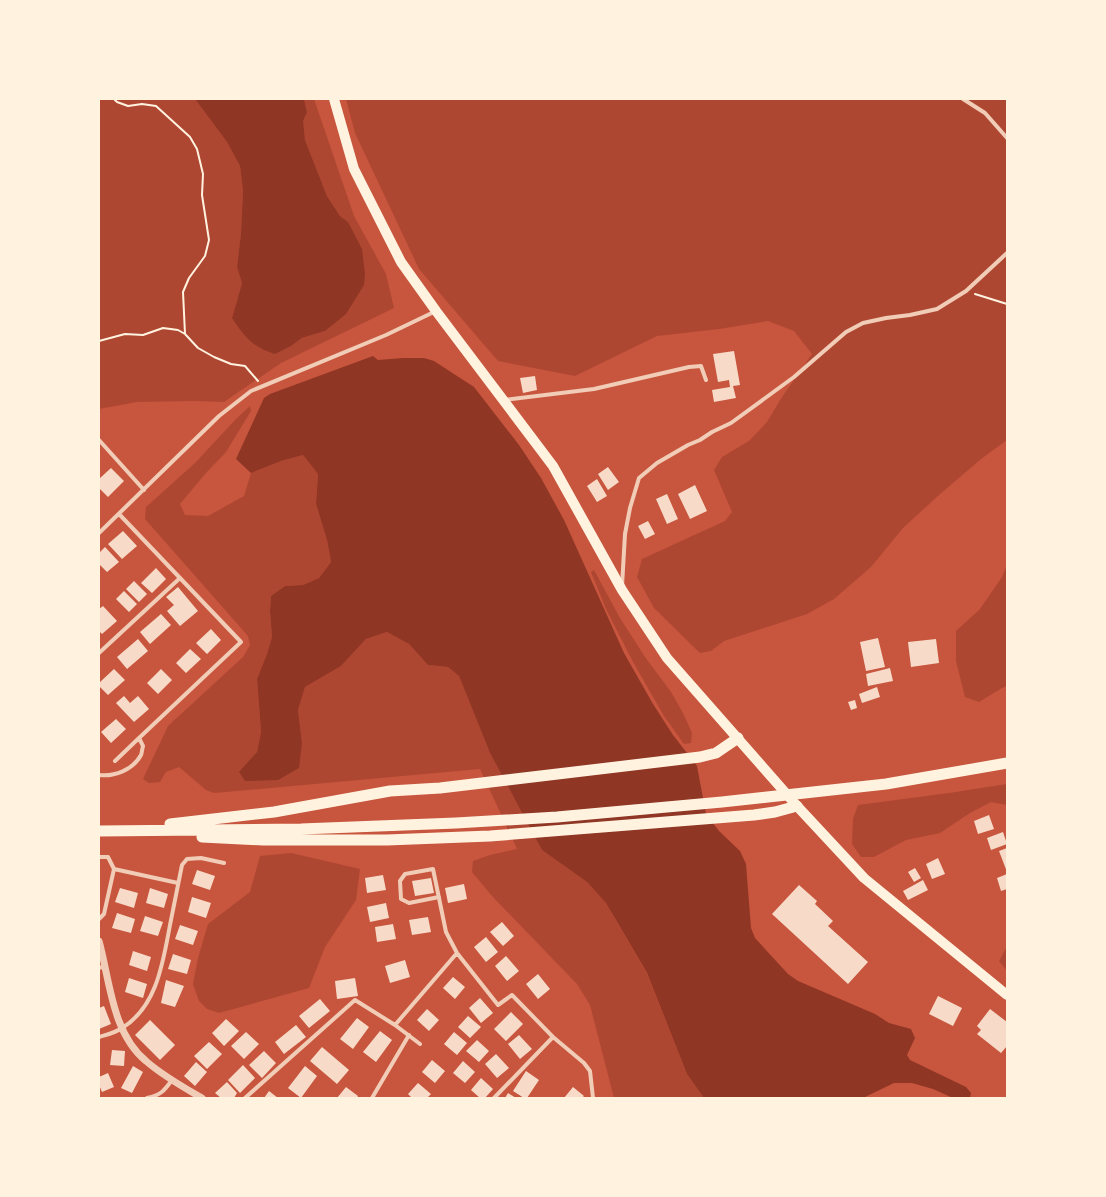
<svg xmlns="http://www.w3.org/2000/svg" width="1106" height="1197" font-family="'Roboto Serif',serif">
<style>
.green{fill:#ae4732}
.water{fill:#8f3625}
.building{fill:#f7dbc8}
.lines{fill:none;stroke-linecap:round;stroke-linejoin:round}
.path{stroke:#fff3e0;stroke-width:2}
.minor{stroke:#f1ccb7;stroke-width:4}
.tertiary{stroke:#f1ccb7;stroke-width:7}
.primary{stroke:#fff3e0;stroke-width:10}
.trunk{stroke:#fff3e0;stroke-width:11}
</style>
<rect width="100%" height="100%" fill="#c8553d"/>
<path class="green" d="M99 99H195L227 142 240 166 243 191 241 233 237 267 242 283 232 318 291 346 302 338 325 331 348 222 340 216 327 196 305 140 302 121 307 112 304 99H314L354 216 386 274 394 308 281 363 224 402 194 401 137 402 99 409Z
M346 99H1007V440L981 459 939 495 903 528 871 567 834 599 807 614 724 641 711 651 700 653 654 608 637 577 642 559 725 521 732 512 714 470 722 457 749 441 767 422 782 397 812 354 794 331 768 321 719 329 657 336 575 376 498 361 419 269 355 133Z
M250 406 251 411 226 452 206 473 180 504 185 515 208 516 244 496 251 473 281 461 303 455 318 474 316 504 327 540 331 562 319 578 303 585 285 586 271 596 270 611 272 637 267 654 257 679 261 732 257 752 240 772 302 743 298 710 305 687 341 666 366 639 387 632 409 644 428 665 448 667 459 676 490 753 542 850 587 882 606 903 647 974 687 1074 704 1098H614L590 1005 577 984 492 896 472 872 473 861 490 855 517 849 480 769 214 793 206 790 179 767 166 772 160 782 149 783 143 779 168 726 243 657 250 645 248 636 145 519 146 507 195 463 236 419Z
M1007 564V686L1002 688 979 702 965 697 956 661V631L980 609 1002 577Z
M594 570 620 618 645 657 671 692 683 713 692 733 691 743 684 744 664 716 633 662 606 609 591 572Z
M1007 784V805L991 802 970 813 940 833 906 840 874 857H861L852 844 853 819 858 805 949 793Z
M291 853 360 869 356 900 325 947 309 988 219 1013 207 1009 199 1001 193 984 198 958 208 924 250 892 260 856Z
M1007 946V971L999 961Z"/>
<path class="water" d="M195 99H304L307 112 303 121 305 140 327 196 340 216 348 222 362 249 365 274 364 285 346 314 325 331 302 338 291 346 275 354C252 347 245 337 232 318L242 283 237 267 241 233 243 191 240 166 227 142Z
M373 356 378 360 403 358H424L434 361 474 387 519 445 541 478 564 520 624 653 653 704 673 735 697 766 706 814 719 831 740 851 746 864 751 928 755 938 788 974 798 981 875 1014 889 1023 911 1029 915 1038 907 1055 910 1060 966 1087 971 1093 970 1098H953L933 1089 912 1083H894L863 1098H704L687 1074 647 973 606 903 587 882 542 850 490 753 459 676 448 667 428 665 409 644 387 632 366 639 341 666 305 687 298 710 302 743 299 768 278 780 245 781 239 772 257 752 261 732 257 679 267 654 272 637 270 611 271 596 285 586 303 585 319 578 331 562 327 540 316 504 318 474 303 455 281 461 251 473 236 459 264 398 270 394Z"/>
<path class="building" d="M734 351 740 385 733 386 736 398 714 402 712 390 730 387 729 380 718 382 713 354Z
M535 376 537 390 523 393 520 378Z
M608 467 619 482 608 490 598 474Z
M111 468 124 481 108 497 99 488V479Z
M597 479 607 496 597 502 587 486Z
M695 485 707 511 690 519 678 494Z
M667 494 678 519 667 524 656 499Z
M648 521 655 534 645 539 638 526Z
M123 531 137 546 122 559 108 544Z
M105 547 119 562 107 572 99 564V553Z
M156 568 166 579 152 593 141 583Z
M134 581 147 594 139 602 126 589Z
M178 587 198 611 180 626 167 611 174 605 166 597Z
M124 591 137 604 129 612 116 599Z
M103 606 117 621 102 634 99 631V609Z
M161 614 171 625 150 644 140 632Z
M211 629 221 640 207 654 196 643Z
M878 638 885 667 866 671 860 642Z
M138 639 148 651 127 669 117 657Z
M936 639 939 663 911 667 908 642Z
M190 649 201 659 186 673 176 663Z
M890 668 893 681 868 686 866 674Z
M114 669 125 680 108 695 99 686V683Z
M161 669 172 680 158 694 147 683Z
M877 687 880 697 862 703 859 694Z
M124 696 130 703 138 696 149 709 134 722 116 703Z
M855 700 857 708 851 710 848 702Z
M116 719 126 729 111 743 101 732Z
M989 815 994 829 978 834 974 821Z
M1003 832 1007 844 991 850 987 838Z
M1007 848V872L999 851Z
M938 858 945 874 932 879 926 864Z
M915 868 921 878 914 882 908 872Z
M197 870 215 876 210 890 192 884Z
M1007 874V889L1001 891 997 878Z
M383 875 386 890 367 893 365 878Z
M431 878 434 893 415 896 412 881Z
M923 880 928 890 908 900 903 891Z
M464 884 467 899 448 903 445 888Z
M799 885 817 901 815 904 833 921 828 926 868 962 848 984 772 914Z
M120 888 138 893 134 908 115 902Z
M150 888 168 894 164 908 146 903Z
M192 897 211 903 206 918 188 912Z
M386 903 389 918 370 922 367 907Z
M117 913 135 919 131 933 112 928Z
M145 916 163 922 158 936 140 931Z
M428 917 431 932 412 935 409 920Z
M502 922 514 936 503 946 490 932Z
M393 924 396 939 377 942 375 927Z
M180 925 198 931 193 945 175 939Z
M486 937 498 952 486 962 474 947Z
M133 951 151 957 147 971 129 965Z
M173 954 191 960 187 974 168 969Z
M506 956 519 971 507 981 495 966Z
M405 960 410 977 390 983 385 966Z
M538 974 550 989 538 999 526 984Z
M453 977 465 987 455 999 443 988Z
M129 978 147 984 143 998 125 992Z
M355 978 358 996 337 999 335 981Z
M166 980 184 986 175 1007 161 1003Z
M938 996 962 1008 953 1026 929 1014Z
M480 998 493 1013 481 1023 469 1008Z
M320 999 330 1011 309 1028 299 1016Z
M104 1006 111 1024 99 1029V1008Z
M427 1009 439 1020 429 1031 417 1020Z
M990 1009 1007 1022V1046L1001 1053 977 1034 981 1030 977 1026Z
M511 1012 523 1024 506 1041 494 1029Z
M468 1016 481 1027 470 1038 458 1027Z
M357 1018 369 1027 353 1049 340 1039Z
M226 1019 239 1031 224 1046 212 1033Z
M150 1020 175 1045 160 1060 135 1035Z
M296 1025 306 1037 284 1054 275 1042Z
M380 1031 392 1040 376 1062 363 1052Z
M246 1032 259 1044 244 1059 231 1046Z
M454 1032 467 1043 457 1055 444 1044Z
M519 1035 532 1049 520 1059 508 1044Z
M477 1040 489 1051 479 1062 466 1051Z
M209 1042 222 1054 207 1069 194 1056Z
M322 1047 349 1070 337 1084 310 1061Z
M112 1050 125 1051 124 1066 110 1065Z
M264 1051 276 1063 262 1078 249 1065Z
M496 1054 509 1068 497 1078 485 1064Z
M432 1060 445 1071 435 1083 422 1072Z
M463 1061 475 1072 465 1083 453 1073Z
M196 1062 207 1072 195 1086 184 1076Z
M243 1065 255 1078 240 1093 228 1080Z
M133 1066 143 1072 132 1093 121 1088Z
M305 1066 317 1076 301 1098 288 1088Z
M526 1071 539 1080 527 1098H524L513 1091Z
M108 1073 114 1087 102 1092 99 1085V1077Z
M481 1078 493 1089 485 1098H480L471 1090Z
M227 1082 237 1093 234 1098H221L215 1093Z
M418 1083 431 1094 427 1098H412L408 1094Z
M346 1087 358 1096 357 1098H337Z
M573 1087 584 1096 582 1098H564Z
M269 1091 278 1098H264Z
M508 1093 516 1098H505Z"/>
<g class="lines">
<path class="path" d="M114 99 117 102 128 106 142 104 156 106 190 137 197 149 203 174 202 195 209 240 205 256 189 278 183 292 185 334
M975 294 1007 304
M99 341 125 334 143 335 163 328 178 330 185 334 198 348 214 357 231 364 245 366 258 381"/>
<path class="minor" d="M963 99 985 113 1007 138
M504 400 594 389 689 367 701 366 706 380
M99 440 144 490
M99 533 219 416 251 391 386 335 436 311
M622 586 625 534 630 508 639 478 657 463 688 445 700 440 712 432 731 423 794 377 846 332 863 323 886 318 910 315 937 309 966 291 1007 253
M99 653 180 578
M115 761 139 738
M99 775C114 777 133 770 141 755 142 753 142 749 143 746L139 738 241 642 119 514
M99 857H108L114 869 104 914 99 919
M114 869 178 883
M439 897 409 903 401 899 400 881 405 874 433 869 446 932 457 953 498 1005 512 995 553 1037 584 1063 590 1071 593 1098
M99 968 105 966
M395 1025 457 953
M99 1037C106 1035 115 1033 122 1028 157 1007 163 962 170 925 174 905 178 885 182 865L187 859 201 858 224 863
M147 1098C161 1095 164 1091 172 1080
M245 1098 355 1000 395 1025 420 1044
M372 1098 409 1035
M494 1098 553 1037"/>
<path class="tertiary" d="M99 941C110 981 112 1033 146 1061 163 1076 183 1087 202 1098"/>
<path class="primary" d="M334 99 354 169 401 262 436 311 553 466 622 590 667 658 797 806 864 878 1007 995"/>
<path class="trunk" d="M170 824 274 812 390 791 440 788 700 757 716 753 738 738
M99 831 301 829 456 823 557 817 722 802 886 784 1007 763
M202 837 263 840H387L490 836 754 815 775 812 797 806"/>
</g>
<rect width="1106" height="1197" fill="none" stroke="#fff3e0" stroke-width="200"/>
</svg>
